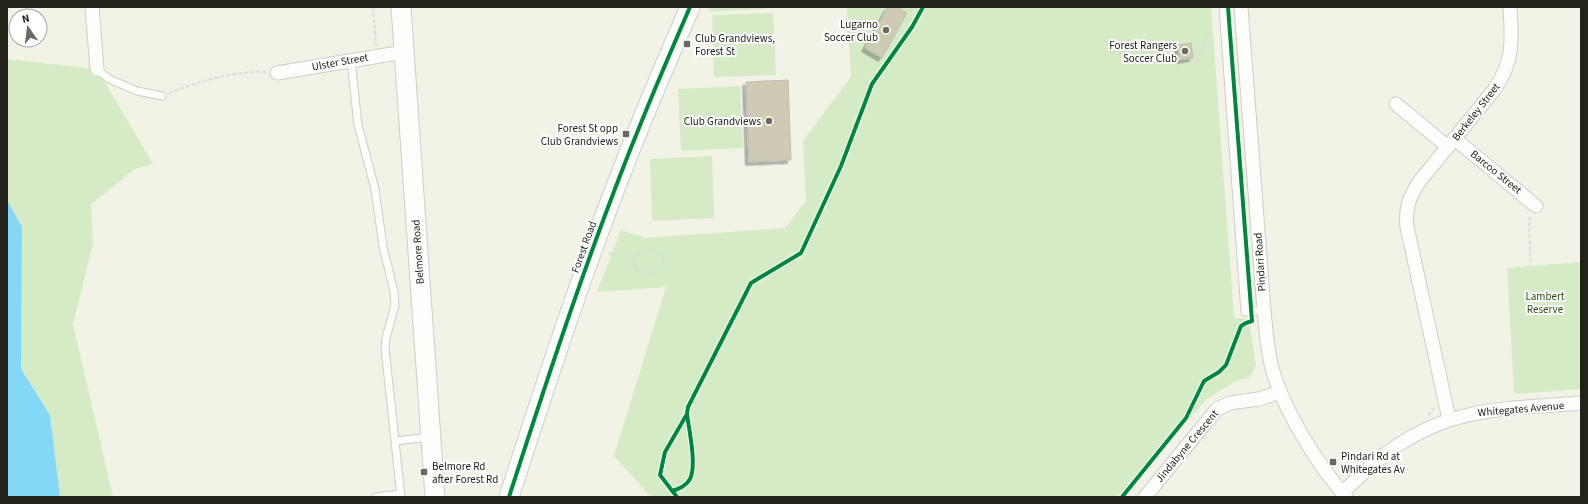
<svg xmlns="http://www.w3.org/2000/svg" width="1588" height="504" font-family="'Source Sans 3',sans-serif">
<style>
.green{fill:#d4ebc5}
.water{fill:#83d7f7}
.building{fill:#cfcbb2;stroke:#bebdb4;filter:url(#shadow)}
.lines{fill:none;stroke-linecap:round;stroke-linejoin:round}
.lane-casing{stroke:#cecdc6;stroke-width:9}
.street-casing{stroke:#cecdc6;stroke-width:15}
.secondary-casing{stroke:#cecdc6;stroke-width:21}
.path{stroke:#dddcd9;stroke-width:2;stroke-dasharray:4 2;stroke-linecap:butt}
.lane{stroke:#fdfdfb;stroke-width:7}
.street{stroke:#fdfdfb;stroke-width:13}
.secondary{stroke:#fdfdfb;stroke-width:19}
.cycleway-casing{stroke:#fff;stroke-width:6}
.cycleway{stroke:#00873e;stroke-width:4}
.poi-dot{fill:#6b6a62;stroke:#fff;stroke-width:1.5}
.labels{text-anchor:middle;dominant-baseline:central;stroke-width:4;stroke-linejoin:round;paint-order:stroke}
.poi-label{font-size:11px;fill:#22211a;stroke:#fff;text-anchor:end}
.street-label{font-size:11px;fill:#22211a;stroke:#fff}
.park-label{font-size:11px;fill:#284e15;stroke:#fff}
</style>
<defs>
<filter id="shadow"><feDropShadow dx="-3.5" dy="3.5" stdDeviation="0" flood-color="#0004"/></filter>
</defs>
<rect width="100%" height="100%" fill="#f3f2e7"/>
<path class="green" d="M711 7H792L708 12Z
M847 7H1211L1234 318 1249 319 1256 366 1250 377 1232 383 1206 400 1118 497H651L614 456 666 287 597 292 621 230 645 238 785 228 806 201 803 141 851 77Z
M773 13 776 75 714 77 712 15Z
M7 59 97 69 153 164 135 169 91 204 93 243 73 324 113 497H60L50 415 21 369 22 227 7 200Z
M740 86 743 148 681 151 678 89Z
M712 156 714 218 652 221 650 159Z
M1581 262V389L1514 394 1507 268Z"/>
<path class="water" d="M7 200 22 227 21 369 50 415 60 497H7Z"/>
<path class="building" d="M888 7H897L907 13 882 58 865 48Z
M1191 43 1193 58 1179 60 1178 45Z
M788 80 791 160 749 162 746 82Z"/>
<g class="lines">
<g class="lane-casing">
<path id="lane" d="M1223 7 1245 312 1264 310
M351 61 358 125 375 189 383 247 394 291 395 305 386 338 385 348 401 497
M97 69 109 79 137 91 162 96
M395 441 430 437
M376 497 400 494"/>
</g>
<g class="street-casing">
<path id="street" d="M92 7 97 69
M1241 7 1264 310C1266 330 1267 349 1272 368 1284 411 1317 464 1346 497
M277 73 404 52
M1396 104 1448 147
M1455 139 1536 206
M1449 419 1407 227C1405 209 1409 197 1419 182L1494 90C1514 62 1512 40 1510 7
M1342 493C1358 478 1373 463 1391 450 1452 406 1509 409 1581 403
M1145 497 1217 409 1230 403 1259 399 1280 392"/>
</g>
<g class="secondary-casing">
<path id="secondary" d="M401 7 435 497
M509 497C550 370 592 242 643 118 658 81 674 44 690 7"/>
</g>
<path class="path" d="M373 7 376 46
M1196 63 1209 33 1212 32
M169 93C196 82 238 70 266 72
M1531 217 1529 220 1531 271
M647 250 658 252C673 267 653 277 637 271 628 261 636 254 647 250Z
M609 253 612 254
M1188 415 1194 419
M1428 415 1434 408"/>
<use href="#lane" class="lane"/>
<use href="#street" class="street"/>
<use href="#secondary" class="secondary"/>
<g class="cycleway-casing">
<path id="cycleway" d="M672 491C679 489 686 486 690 479 697 465 689 430 687 414
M509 497C550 370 592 242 643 118 658 81 674 44 690 7
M677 497 660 475 665 452 687 414 688 407 751 283 801 253 841 166 872 84 912 27 923 7
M1122 497 1186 418 1204 381 1219 372 1226 365 1241 326 1246 323 1252 321 1228 7"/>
</g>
<use href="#cycleway" class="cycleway"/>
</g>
<g class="poi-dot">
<circle cx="886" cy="30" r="4"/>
<rect x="683" y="40" width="8" height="8" rx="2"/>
<circle cx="1185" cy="51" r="4"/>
<circle cx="769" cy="121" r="4"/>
<rect x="622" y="130" width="8" height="8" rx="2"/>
<rect x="1329" y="458" width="8" height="8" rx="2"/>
<rect x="420" y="468" width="8" height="8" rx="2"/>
</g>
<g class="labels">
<g class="poi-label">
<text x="878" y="24">Lugarno<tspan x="878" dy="13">Soccer Club</tspan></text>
<text x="695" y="38" text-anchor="start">Club Grandviews,<tspan x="695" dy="13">Forest St</tspan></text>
<text x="1177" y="45">Forest Rangers<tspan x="1177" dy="13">Soccer Club</tspan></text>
<text x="761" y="121">Club Grandviews</text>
<text x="618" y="128">Forest St opp<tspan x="618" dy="13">Club Grandviews</tspan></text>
<text x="1341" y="456" text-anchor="start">Pindari Rd at<tspan x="1341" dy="13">Whitegates Av</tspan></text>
<text x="432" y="466" text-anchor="start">Belmore Rd<tspan x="432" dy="13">after Forest Rd</tspan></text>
</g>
<g class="street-label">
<text transform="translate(340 62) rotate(-10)">Ulster Street</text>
<text transform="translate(1476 112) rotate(-52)">Berkeley Street</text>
<text transform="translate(1496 172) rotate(39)">Barcoo Street</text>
<text transform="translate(584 247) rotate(-70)">Forest Road</text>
<text transform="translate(418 252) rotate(-94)">Belmore Road</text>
<text transform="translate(1260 262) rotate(-94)">Pindari Road</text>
<text transform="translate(1521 409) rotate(-5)">Whitegates Avenue</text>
<text transform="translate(1187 446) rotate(-50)">Jindabyne Crescent</text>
</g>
<g class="park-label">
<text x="1545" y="296">Lambert<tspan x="1545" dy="13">Reserve</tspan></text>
</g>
</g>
<rect width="1588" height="504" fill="none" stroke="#22211a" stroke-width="16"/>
<g transform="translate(28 28) rotate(346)"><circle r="19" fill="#ffffff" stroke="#a7a6a3"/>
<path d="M0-3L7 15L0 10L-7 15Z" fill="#6b6a62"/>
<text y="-6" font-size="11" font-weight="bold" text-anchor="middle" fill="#22211a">N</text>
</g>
</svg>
